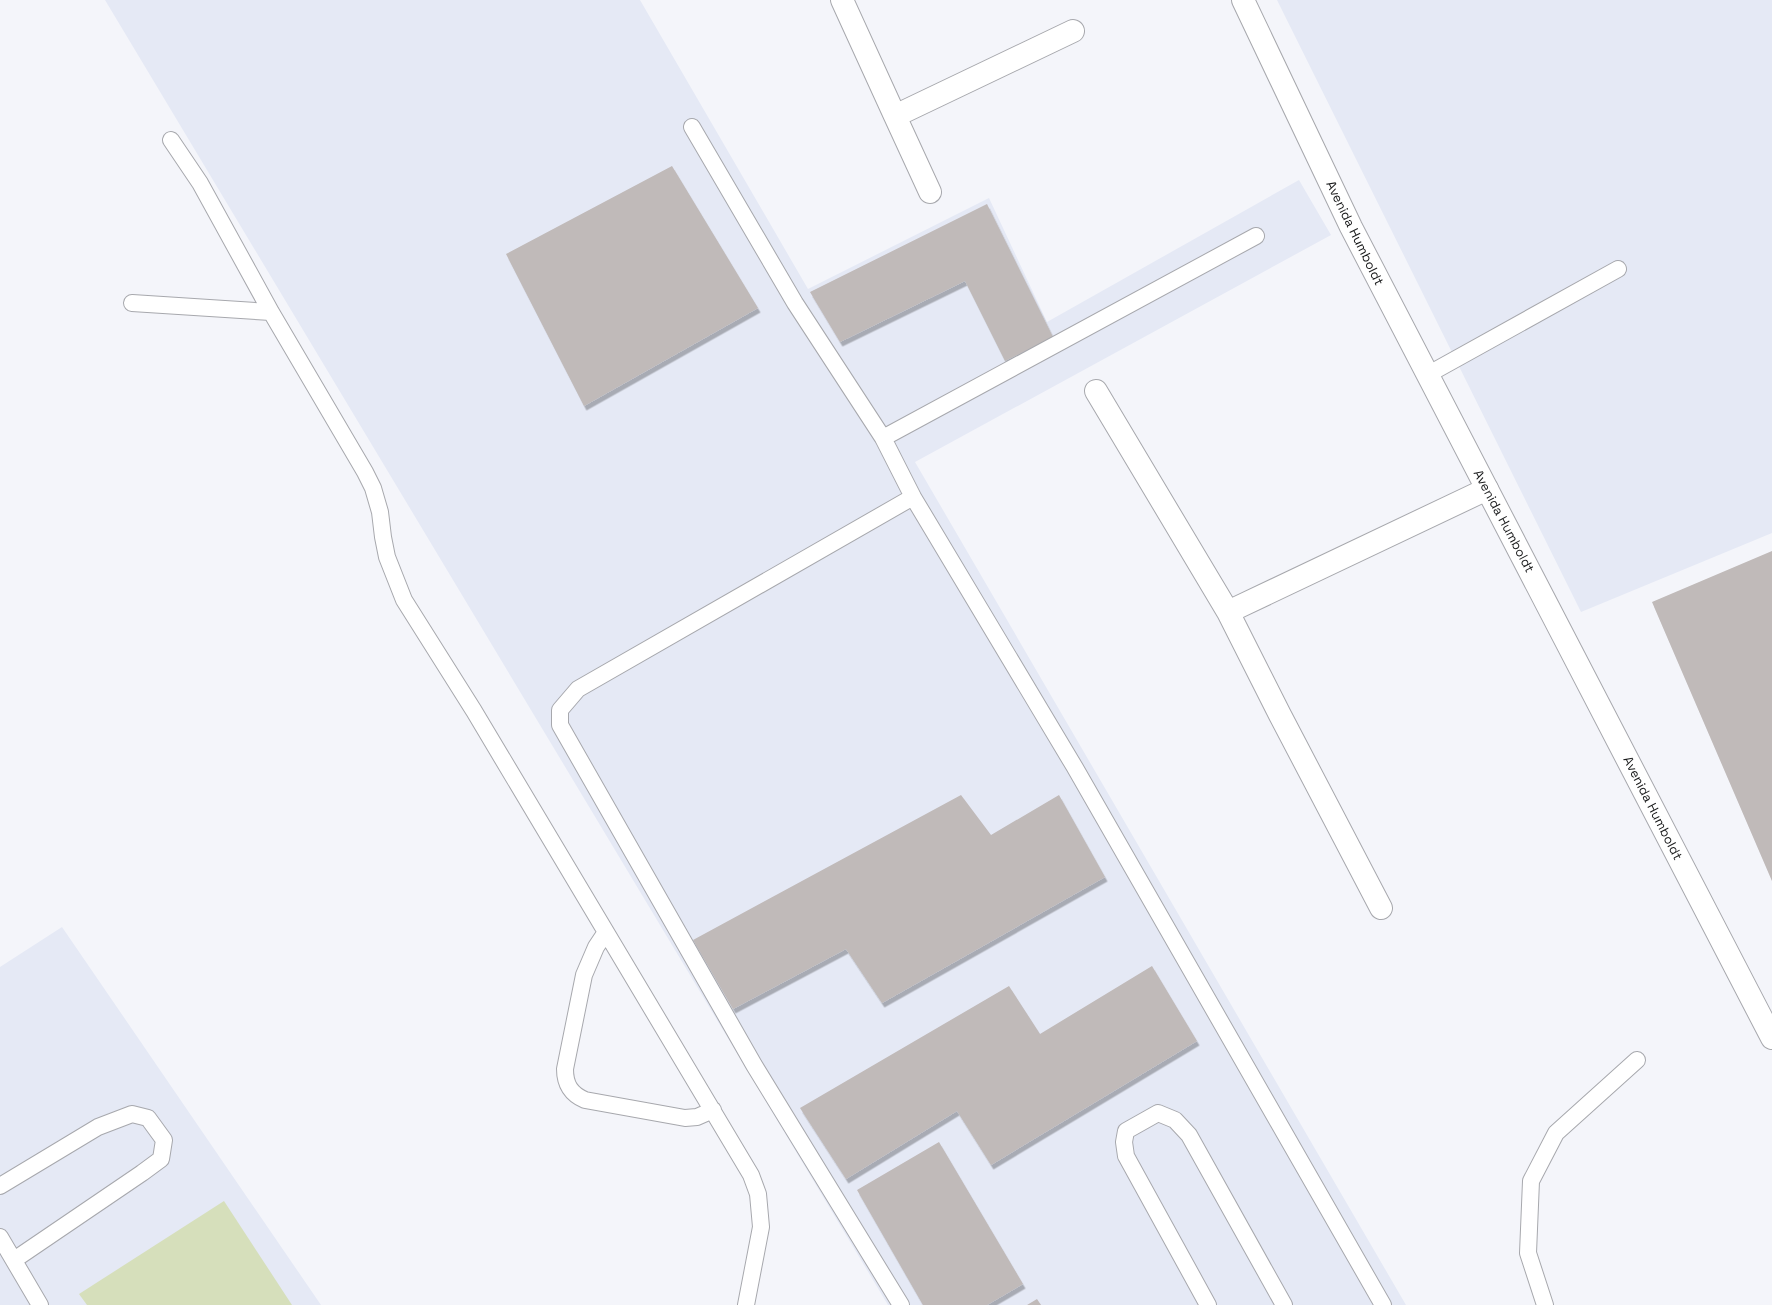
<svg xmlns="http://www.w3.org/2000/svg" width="1772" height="1305" font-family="'Space Grotesk',sans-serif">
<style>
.built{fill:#e5e9f5}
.green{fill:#d6dfbb}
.building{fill:#c0bab9;filter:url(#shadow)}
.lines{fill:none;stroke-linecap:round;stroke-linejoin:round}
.service-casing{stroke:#a7a8ad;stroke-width:18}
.minor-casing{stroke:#a7a8ad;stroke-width:24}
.tertiary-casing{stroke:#a7a8ad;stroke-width:24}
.service{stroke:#fff;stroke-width:16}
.minor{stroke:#fff;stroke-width:22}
.tertiary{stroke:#fff;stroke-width:22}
.labels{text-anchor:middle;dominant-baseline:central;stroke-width:3;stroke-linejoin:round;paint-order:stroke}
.street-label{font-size:13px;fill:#18191a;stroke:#fff}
</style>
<defs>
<filter id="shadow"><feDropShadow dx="2.5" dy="4.5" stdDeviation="0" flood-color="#0004"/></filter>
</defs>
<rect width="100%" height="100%" fill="#f4f5fa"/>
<path class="built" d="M105 0H640L808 289 989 198 1047 322 1299 180 1331 235 915 462 1406 1305H888Z
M1277 0H1772V533L1581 612Z
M62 927 321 1305H0V967Z"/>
<path class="green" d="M224 1201 292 1305H87L79 1294Z"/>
<path class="building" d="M672 166 758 308 584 406 506 254Z
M987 204 1053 337 1005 361 965 281 840 342 810 292Z
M1772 551V881L1652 602Z
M961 795 991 835 1059 795 1105 877 882 1003 846 949 733 1009 693 940Z
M1152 966 1197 1041 991 1165 957 1111 846 1179 800 1108 1009 986 1040 1034Z
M939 1142 1023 1284 987 1305H923L857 1190Z
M1037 1299 1041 1305H1027Z"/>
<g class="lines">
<g class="service-casing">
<path id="service" d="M692 127 795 303 883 438 913 497 1074 766 1383 1305
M171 140 200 183 271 312 365 472 373 488 380 512 383 537 387 557 404 600 474 711 751 1175 758 1194 761 1227 746 1305
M132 303 271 312
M1427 375 1618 269
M883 438 1256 236
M606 932 596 947 584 975 565 1069C565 1085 571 1094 585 1100L685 1118 697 1117 713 1110
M0 1186 98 1127 132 1114 148 1118 164 1140 161 1159 142 1173 14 1260
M0 1237 40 1305
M901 1305 754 1065 560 725V710L578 689 913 497
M1208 1305 1126 1156 1124 1142 1126 1131 1158 1113 1175 1120 1189 1135 1284 1305
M1545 1305 1528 1253 1531 1181 1556 1133 1637 1060"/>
</g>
<g class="minor-casing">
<path id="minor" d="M842 0 895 116 1073 31
M895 116 930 192
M1096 391 1228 612 1280 715 1381 908
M1228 612 1487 489"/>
</g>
<g class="tertiary-casing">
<path id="tertiary" d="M1243 0 1351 227 1772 1038"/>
</g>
<use href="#service" class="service"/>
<use href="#minor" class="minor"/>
<use href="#tertiary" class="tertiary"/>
</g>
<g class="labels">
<g class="street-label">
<text transform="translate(1355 233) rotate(64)">Avenida Humboldt</text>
<text transform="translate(1504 521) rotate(62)">Avenida Humboldt</text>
<text transform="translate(1653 808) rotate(63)">Avenida Humboldt</text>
</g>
</g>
</svg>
